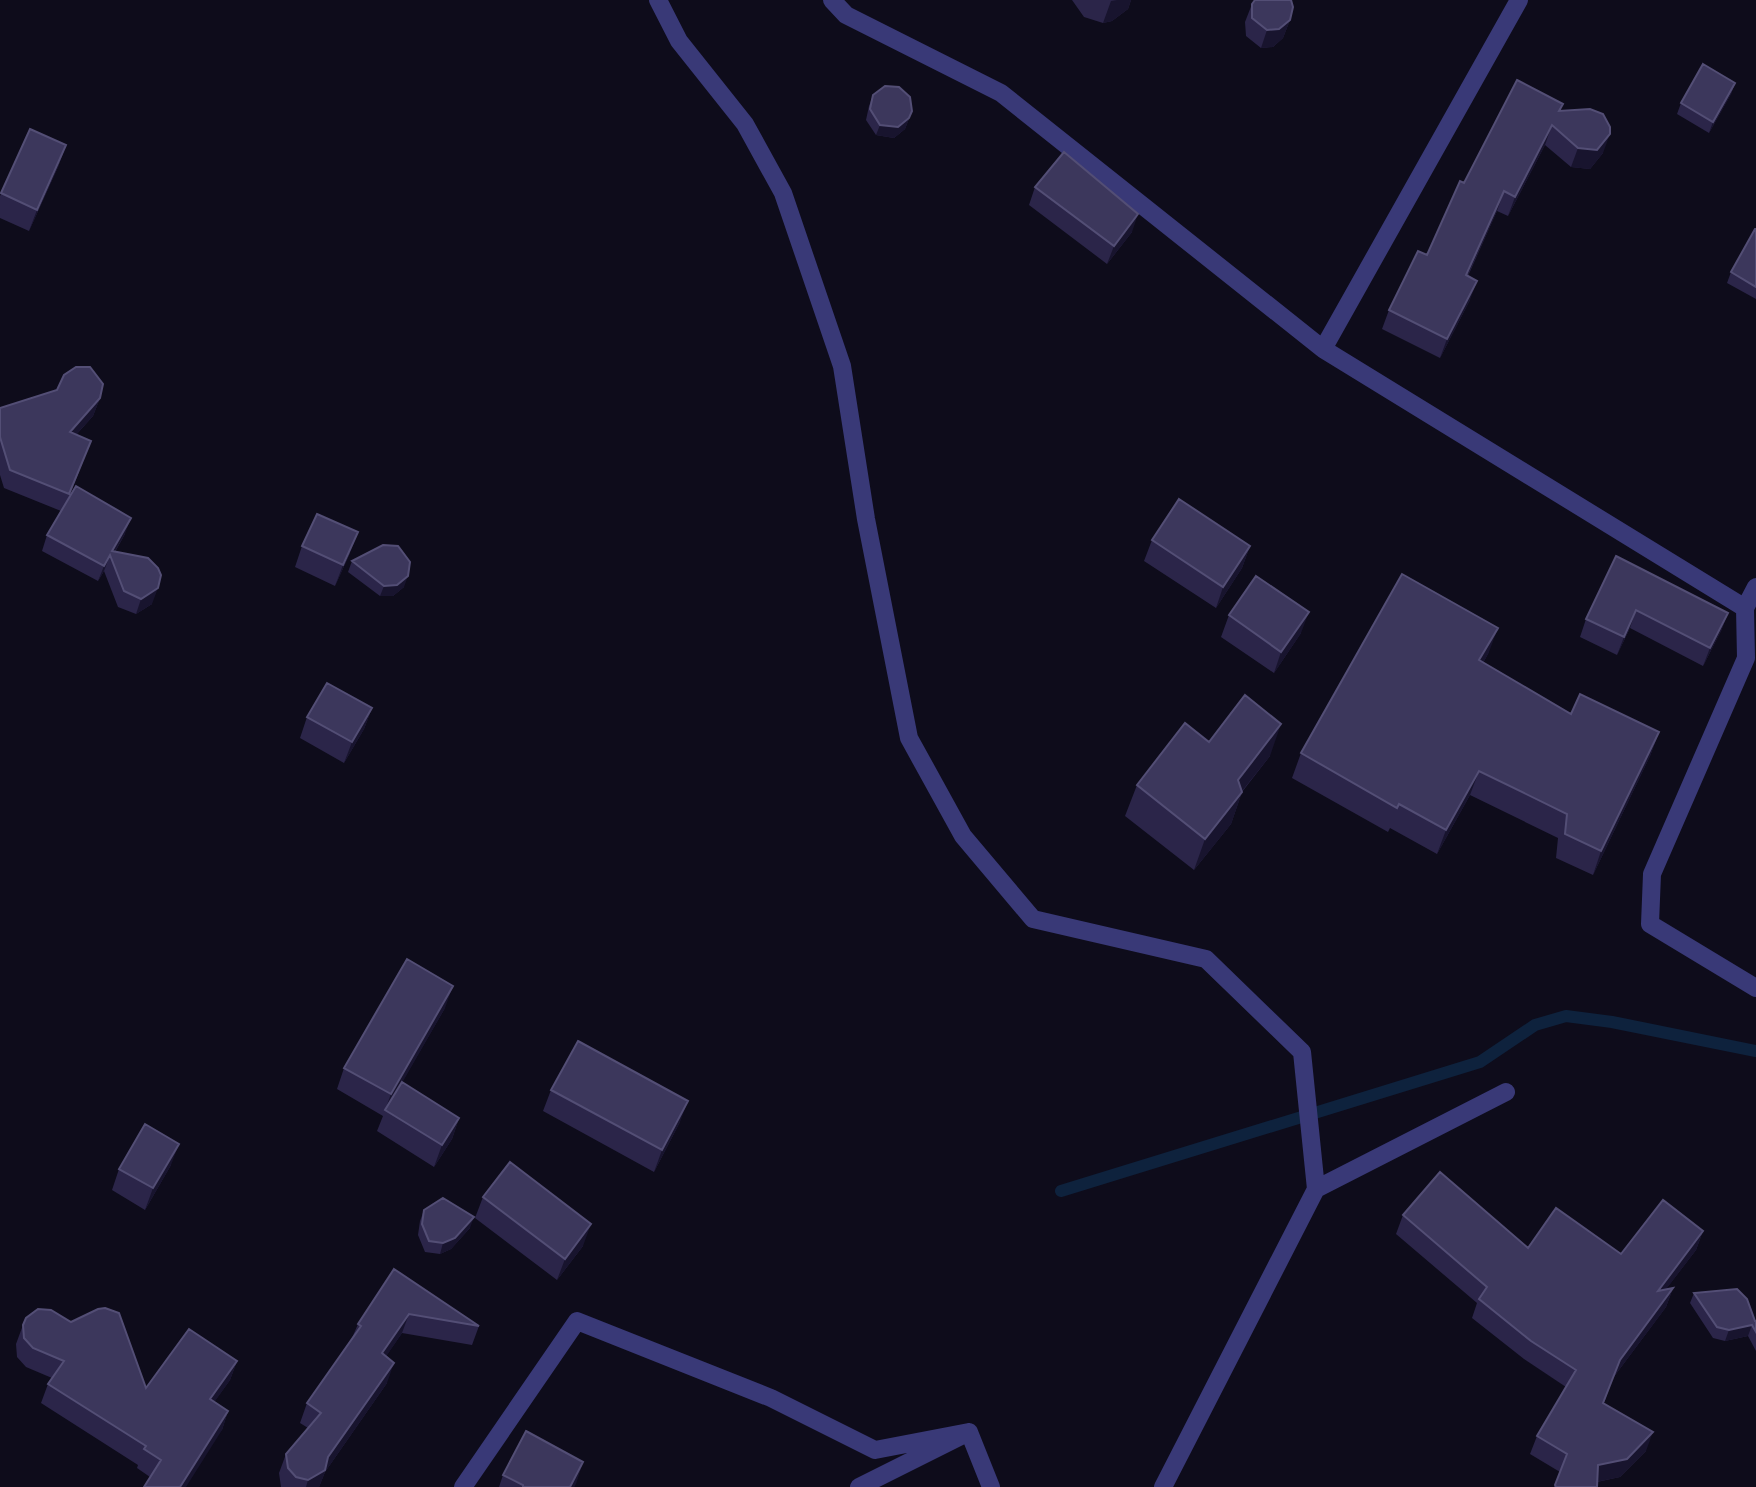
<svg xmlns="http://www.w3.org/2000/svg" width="1756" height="1487" font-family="Poppins,sans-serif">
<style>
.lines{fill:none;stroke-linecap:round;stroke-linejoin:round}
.stream{stroke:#0e223d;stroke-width:12}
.minor{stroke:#393977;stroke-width:18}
.wall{fill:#2b2549}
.shaded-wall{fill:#18142e}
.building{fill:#3c375c;stroke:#534e75;stroke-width:2}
</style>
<rect width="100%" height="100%" fill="#0e0c1b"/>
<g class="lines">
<path class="stream" d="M1061 1191 1480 1062 1535 1025 1566 1016 1612 1022 1756 1051"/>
<path class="minor" d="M658 0 679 41 745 124 783 193 842 366 866 519 909 738 963 836 1033 919 1206 959 1302 1052 1316 1189
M832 0 846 15 1001 93 1323 349 1745 608 1746 658 1652 874 1650 924 1756 988
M1323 349 1519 0
M1745 608 1756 587
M463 1487 577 1321 771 1398 875 1450 969 1432
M859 1487 969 1432 991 1487
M1163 1487 1316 1189 1506 1092"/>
</g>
<path class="wall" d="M1072 0H1131L1128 9 1112 21 1103 23 1084 17Z
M1252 4 1290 20 1283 38 1273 47 1261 48 1246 36 1245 22Z
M1735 83 1731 94 1709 133 1677 114 1681 103Z
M873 95 912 111 905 129 894 138 876 135 866 120 869 106Z
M1560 111 1603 153 1590 169 1571 167 1545 145 1508 216 1497 211 1468 276 1470 300 1440 358 1382 329 1389 310 1427 255 1464 183Z
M30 129 66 145 58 167 29 231 0 218V196Z
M1035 187 1132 232 1107 264 1029 205Z
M1756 229V299L1727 283 1731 272Z
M100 398 93 416 76 435 84 459 67 502 125 534 115 552 152 604 136 614 118 607 104 571 98 581 42 551 47 535 61 511 4 488 0 475V408Z
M1152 540 1250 546 1242 568 1216 608 1144 561Z
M302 546 350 553 335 586 295 567Z
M1616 556 1728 613 1721 631 1703 666 1630 628 1617 655 1580 637 1586 619Z
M352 561 404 587 393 596H380L348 572Z
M1229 615 1301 633 1274 673 1221 637Z
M1489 652 1483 663 1571 714 1659 732 1650 756 1593 875 1556 858 1558 838 1470 795 1437 854 1390 828 1388 832 1292 778 1301 753Z
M372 708 364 729 344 763 300 738 307 717Z
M1209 742 1270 756 1242 792 1231 824 1194 870 1125 816 1137 785Z
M445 1008 402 1082 459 1118 452 1139 434 1167 377 1131 383 1116 337 1089 344 1068Z
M551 1090 680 1122 654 1172 543 1111Z
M171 1165 145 1210 112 1190 119 1169Z
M483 1197 583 1246 557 1280 475 1218Z
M424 1210 470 1228 451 1249 440 1254 425 1252 418 1235 420 1221Z
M1403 1215 1528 1248 1621 1254 1703 1231 1696 1250 1666 1289 1673 1288 1666 1307 1613 1378 1604 1403 1646 1451 1620 1477 1597 1482V1487H1554L1560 1472 1530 1454 1537 1436 1566 1387 1524 1359 1472 1318 1477 1303 1396 1234Z
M394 1269 479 1326 472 1345 402 1333 386 1356 387 1383 325 1472 319 1487H281L279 1473 286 1454 308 1428 300 1423 307 1403 352 1338 358 1324Z
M1694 1293 1756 1321V1351L1748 1336 1725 1341 1713 1338 1690 1303Z
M23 1325 146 1388 237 1361 230 1380 214 1402 228 1411 222 1430 150 1477 137 1468 138 1465 41 1403 48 1384 52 1378 26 1367 17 1357 16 1344Z
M583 1462 574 1487H499L503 1475Z"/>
<path class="shaded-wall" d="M1117 0H1131L1128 9 1112 21 1103 23 1111 1Z
M1290 20 1283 38 1273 47 1261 48 1267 30Z
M1735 83 1731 94 1709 133 1713 122Z
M912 111 905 129 894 138 876 135 880 125Z
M1552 125 1545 145 1508 216 1515 197Z
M1610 134 1603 153 1590 169 1571 167 1578 148Z
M66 145 58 167 29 231 37 210Z
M1504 191 1497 211 1459 294 1466 275Z
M1138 214 1132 232 1107 264 1114 246Z
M1477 281 1470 300 1440 358 1447 339Z
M100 398 93 416 63 449 70 432Z
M131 518 125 534 111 558 112 551Z
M358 532 350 553 335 586 343 565Z
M1250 546 1242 568 1216 608 1223 587Z
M110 555 104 571 98 581 104 566Z
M408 576 404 587 393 596H380L384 586Z
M158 588 152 604 136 614 141 599Z
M1636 610 1630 628 1617 655 1624 637Z
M1309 612 1301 633 1274 673 1281 652Z
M1728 613 1721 631 1703 666 1710 648Z
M1498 628 1489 652 1471 685 1479 660Z
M372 708 364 729 344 763 352 742Z
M1281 724 1270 756 1226 811 1238 780Z
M1659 732 1650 756 1593 875 1601 851Z
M1479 771 1470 795 1437 854 1446 830Z
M1242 792 1231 824 1194 870 1205 839Z
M453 986 445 1008 386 1111 385 1110 391 1094Z
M688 1101 680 1122 654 1172 662 1150Z
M459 1118 452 1139 434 1167 442 1145Z
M179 1144 171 1165 145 1210 153 1188Z
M474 1217 470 1228 451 1249 440 1254 443 1243Z
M591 1224 583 1246 557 1280 565 1259Z
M1703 1231 1696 1250 1651 1309 1658 1291Z
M1673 1288 1666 1307 1613 1378 1620 1360Z
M409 1314 402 1333 375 1373 382 1353Z
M1752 1325 1748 1336 1725 1341 1729 1330Z
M237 1361 230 1380 203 1418 210 1399Z
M394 1363 387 1383 325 1472 319 1487H306L308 1480 328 1457Z
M228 1411 222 1430 186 1487H180Z
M1653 1432 1646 1451 1620 1477 1591 1483 1598 1465Z
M583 1462 576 1484 574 1487H570Z"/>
<path class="building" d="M1255 0H1291L1293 7 1290 20 1279 29 1267 30 1252 18V4Z
M1703 64 1735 83 1713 122 1681 103Z
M1517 80 1563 104 1559 111 1590 109 1603 114 1610 127V134L1597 150 1578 148 1552 125 1515 197 1504 191 1466 275 1477 281 1447 339 1389 310 1418 251 1427 255 1460 181 1464 183Z
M885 86 899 87 910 97 912 111 909 118 898 127 880 125 870 109 873 95Z
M30 129 66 145 37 210 1 193Z
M1064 152 1138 214 1114 246 1035 187Z
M1755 229H1756V287L1731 272Z
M76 367H90L103 384 100 398 70 432 91 441 69 494 10 470 0 437V408L57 390 64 375Z
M76 486 131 518 112 551 148 558 158 568 161 575 158 588 141 599 124 591 110 555 104 566 47 535Z
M1179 499 1250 546 1223 587 1152 540Z
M317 514 358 532 343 565 302 546Z
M383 545 398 546 410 562 408 576 397 585 384 586 352 561Z
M1616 556 1728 613 1710 648 1636 610 1624 637 1586 619Z
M1402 574 1498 628 1479 660 1571 714 1580 694 1659 732 1601 851 1565 834 1567 814 1479 771 1446 830 1399 804 1397 808 1301 753Z
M1256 576 1309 612 1281 652 1229 615Z
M327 683 372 708 352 742 307 717Z
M1245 695 1281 724 1238 780 1242 792 1205 839 1137 785 1185 723 1209 742Z
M407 959 453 986 391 1094 344 1068Z
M578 1041 688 1101 662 1150 551 1090Z
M402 1082 459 1118 442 1145 385 1110Z
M145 1124 179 1144 153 1188 119 1169Z
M510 1162 591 1224 565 1259 483 1197Z
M1440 1172 1528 1248 1556 1208 1621 1254 1663 1200 1703 1231 1658 1291 1673 1288 1620 1360 1603 1403 1653 1432 1627 1459 1598 1465 1597 1487H1556L1555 1485 1567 1454 1537 1436 1576 1370 1531 1341 1479 1299 1487 1287 1403 1215Z
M443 1198 474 1217 455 1238 443 1243 429 1241 422 1224 424 1210Z
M394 1269 479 1326 409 1314 382 1353 394 1363 328 1457 325 1470 308 1480 296 1477 288 1468 286 1454 321 1413 307 1403 361 1326 358 1324Z
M1737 1289 1747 1299 1755 1321H1756V1332L1752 1325 1729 1330 1717 1327 1694 1293Z
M105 1308 119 1313 146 1388 189 1329 237 1361 210 1399 228 1411 180 1487H144L161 1460 144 1449 146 1446 48 1384 64 1361 33 1348 24 1338 23 1325 26 1318 38 1309 51 1310 71 1322 98 1309Z
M526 1431 583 1462 570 1487H523V1485L503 1475Z"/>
</svg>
